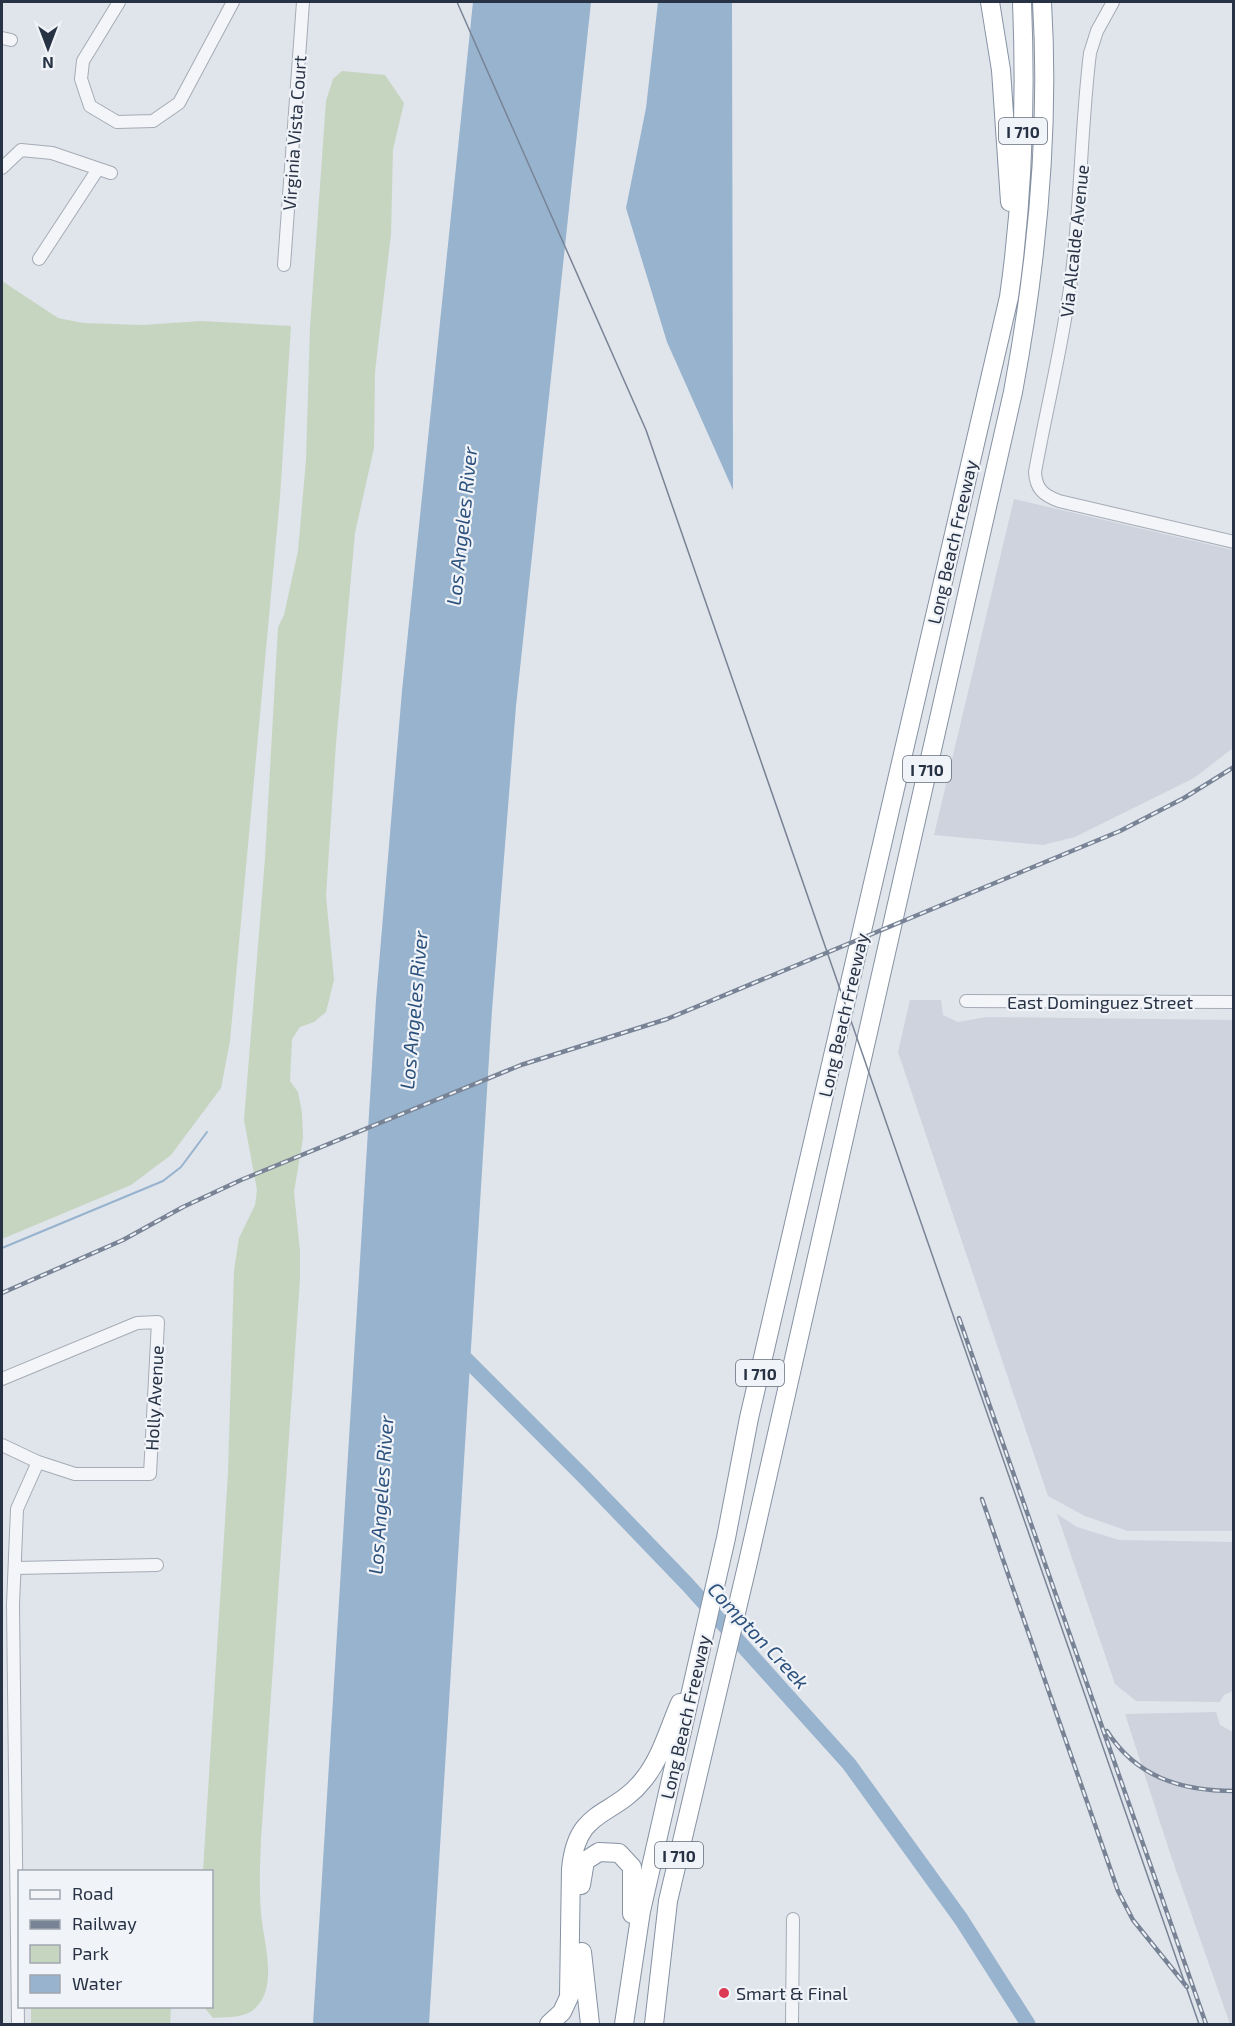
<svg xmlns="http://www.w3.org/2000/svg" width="1235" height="2026" font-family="'Exo 2',sans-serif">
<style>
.built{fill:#ced3dd}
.green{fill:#c6d5c0}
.water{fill:#97b3ce}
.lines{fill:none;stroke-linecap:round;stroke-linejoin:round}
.stream{stroke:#97b3ce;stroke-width:2}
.river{stroke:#97b3ce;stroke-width:15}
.minor-casing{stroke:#a5abb6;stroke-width:14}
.highway-casing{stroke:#8692a3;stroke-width:20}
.minor{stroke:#f3f5f8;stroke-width:12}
.highway{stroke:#fff;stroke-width:18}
.tram{stroke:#788496;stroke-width:1.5}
.rail-casing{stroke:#788496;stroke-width:4.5}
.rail{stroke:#f0f3f8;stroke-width:2;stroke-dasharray:7;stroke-linecap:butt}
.poi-dot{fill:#dc3954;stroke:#f0f3f8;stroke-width:2}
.labels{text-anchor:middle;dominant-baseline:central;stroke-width:4.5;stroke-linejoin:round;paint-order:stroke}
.shield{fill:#f0f3f8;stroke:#636c7a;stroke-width:1.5}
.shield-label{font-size:16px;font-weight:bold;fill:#273244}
.street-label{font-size:18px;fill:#273244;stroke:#f0f3f8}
.poi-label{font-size:18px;fill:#273244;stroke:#f0f3f8;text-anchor:start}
.water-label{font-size:20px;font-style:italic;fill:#2c517c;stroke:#f0f3f8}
</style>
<rect width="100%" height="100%" fill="#e0e4eb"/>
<path class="built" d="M1014 499 1233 550V748L1194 778 1075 837 1043 845 934 835Z
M910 1000H941L943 1015 958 1022 987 1017 1233 1020V1531H1128L1085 1516 1048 1496 898 1052Z
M1057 1514 1077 1527 1119 1540 1233 1542V1691L1224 1695 1220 1702 1136 1701 1115 1684Z
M1216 1712 1220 1725 1233 1732V2024H1230L1170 1853 1125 1714Z"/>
<path class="green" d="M342 71 385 75 404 103 393 149 391 234 375 372 374 448 355 533 336 744 326 896 334 980 326 1012 314 1022 300 1027 292 1039 290 1081 298 1092 302 1113 303 1138 294 1192 300 1251V1279L261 1839C260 1864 259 1888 261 1913 263 1941 280 1989 253 2010 244 2018 224 2017 213 2018L204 2007 212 2006V1872L203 1871 228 1473 234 1271 239 1238 255 1205 257 1190 244 1120 265 858 278 627 284 615 298 551 306 460 310 327 326 101 333 79Z
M2 281 58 318 83 323 142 325 201 321 291 326 280 497 230 1041 221 1088 171 1155 131 1185 2 1239Z
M31 2007V2006L171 2007 170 2024H31Z"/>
<path class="water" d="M473 2H591L516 706 492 1010 429 2024H313L376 1000 402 691Z
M658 2H732L733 490 667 342 626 208 646 108Z"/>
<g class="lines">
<path class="stream" d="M2 1248 163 1181 181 1167 207 1132"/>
<path class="river" d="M456 1349 585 1478 687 1584 849 1764 961 1919 1028 2024"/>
<g class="minor-casing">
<path id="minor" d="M119 2 83 61 81 79 90 106 117 122 153 121 179 103 233 2
M1113 2 1097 31 1090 53C1081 126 1081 200 1072 273 1064 340 1047 405 1035 472 1036 489 1043 495 1059 501L1234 542
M2 38 11 40
M2 168 21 150 52 153 111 173
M39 259 98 169
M284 265 303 2
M966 1001 1234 1002
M2 1379 137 1323 158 1322 150 1474H75L38 1462
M2 1445 38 1462 17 1509 13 1605 18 2024
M16 1568 157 1565
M792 2024 793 1919"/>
</g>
<g class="highway-casing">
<path id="highway" d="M990 2 1001 70 1010 202
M581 1885 585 1861 599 1852 619 1853 632 1867V1914
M582 1952 590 2024
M549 2024 562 2012 569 1997 571 1869C577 1806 613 1819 644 1779 661 1758 669 1728 680 1703
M624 2024 641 1911 726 1538 749 1418 1009 297C1023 199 1026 100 1022 2
M654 2024 668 1901 748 1562 1013 392C1037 263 1050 133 1042 2"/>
</g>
<use href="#minor" class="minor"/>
<use href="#highway" class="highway"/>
<path class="tram" d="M457 2 646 430 1199 2024"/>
<g class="rail-casing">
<path id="rail" d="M2 1293 123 1240 183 1207 241 1180 521 1065 667 1019 1120 831 1184 798 1234 767
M959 1318 1206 2024
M982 1499 1118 1891 1133 1920 1187 1987
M1107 1731C1136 1777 1181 1791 1234 1791"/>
</g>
<use href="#rail" class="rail"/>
</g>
<circle class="poi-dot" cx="724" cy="1993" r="6"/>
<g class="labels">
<g class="shield">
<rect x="999" y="118" width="48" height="26" rx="4.5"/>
<rect x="903" y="756" width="48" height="26" rx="4.5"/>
<rect x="736" y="1360" width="48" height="26" rx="4.5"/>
<rect x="655" y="1842" width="48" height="26" rx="4.5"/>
</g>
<g class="shield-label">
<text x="1023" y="131">I 710</text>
<text x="927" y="769">I 710</text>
<text x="760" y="1373">I 710</text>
<text x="679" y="1855">I 710</text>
</g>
<g class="street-label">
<text transform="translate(294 133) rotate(-86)">Virginia Vista Court</text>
<text transform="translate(1074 241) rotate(-84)">Via Alcalde Avenue</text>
<text transform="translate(952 542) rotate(-77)">Long Beach Freeway</text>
<text x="1100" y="1002">East Dominguez Street</text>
<text transform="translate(843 1015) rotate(-77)">Long Beach Freeway</text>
<text transform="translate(154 1398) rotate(-87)">Holly Avenue</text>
<text transform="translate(685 1717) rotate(-77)">Long Beach Freeway</text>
</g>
<g class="poi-label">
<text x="736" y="1993">Smart &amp; Final</text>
</g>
<g class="water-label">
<text transform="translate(461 526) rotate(-84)">Los Angeles River</text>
<text transform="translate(413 1010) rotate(-85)">Los Angeles River</text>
<text transform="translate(380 1495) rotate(-86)">Los Angeles River</text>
<text transform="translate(759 1635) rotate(47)">Compton Creek</text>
</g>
</g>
<rect width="1235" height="2026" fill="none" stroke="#273244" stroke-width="6"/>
<rect x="18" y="1870" width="195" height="138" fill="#f0f3f8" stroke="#a0a6b0" stroke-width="1.5"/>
<rect x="30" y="1890" width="30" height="9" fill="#f3f5f8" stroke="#a0a6b0" stroke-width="1.5"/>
<text x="72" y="1900" font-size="18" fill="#273244">Road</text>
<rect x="30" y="1920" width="30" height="9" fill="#788496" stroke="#a0a6b0" stroke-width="1.5"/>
<text x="72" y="1930" font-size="18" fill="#273244">Railway</text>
<rect x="30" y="1945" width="30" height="18" fill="#c6d5c0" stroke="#a0a6b0" stroke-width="1.5"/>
<text x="72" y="1960" font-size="18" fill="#273244">Park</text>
<rect x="30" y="1975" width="30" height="18" fill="#97b3ce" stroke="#a0a6b0" stroke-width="1.5"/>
<text x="72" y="1990" font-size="18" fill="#273244">Water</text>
<g transform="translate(48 48) rotate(180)" stroke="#f0f3f8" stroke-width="4.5" paint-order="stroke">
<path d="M0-4.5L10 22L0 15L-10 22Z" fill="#273244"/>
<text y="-9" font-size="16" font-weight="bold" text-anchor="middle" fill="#273244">N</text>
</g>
</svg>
